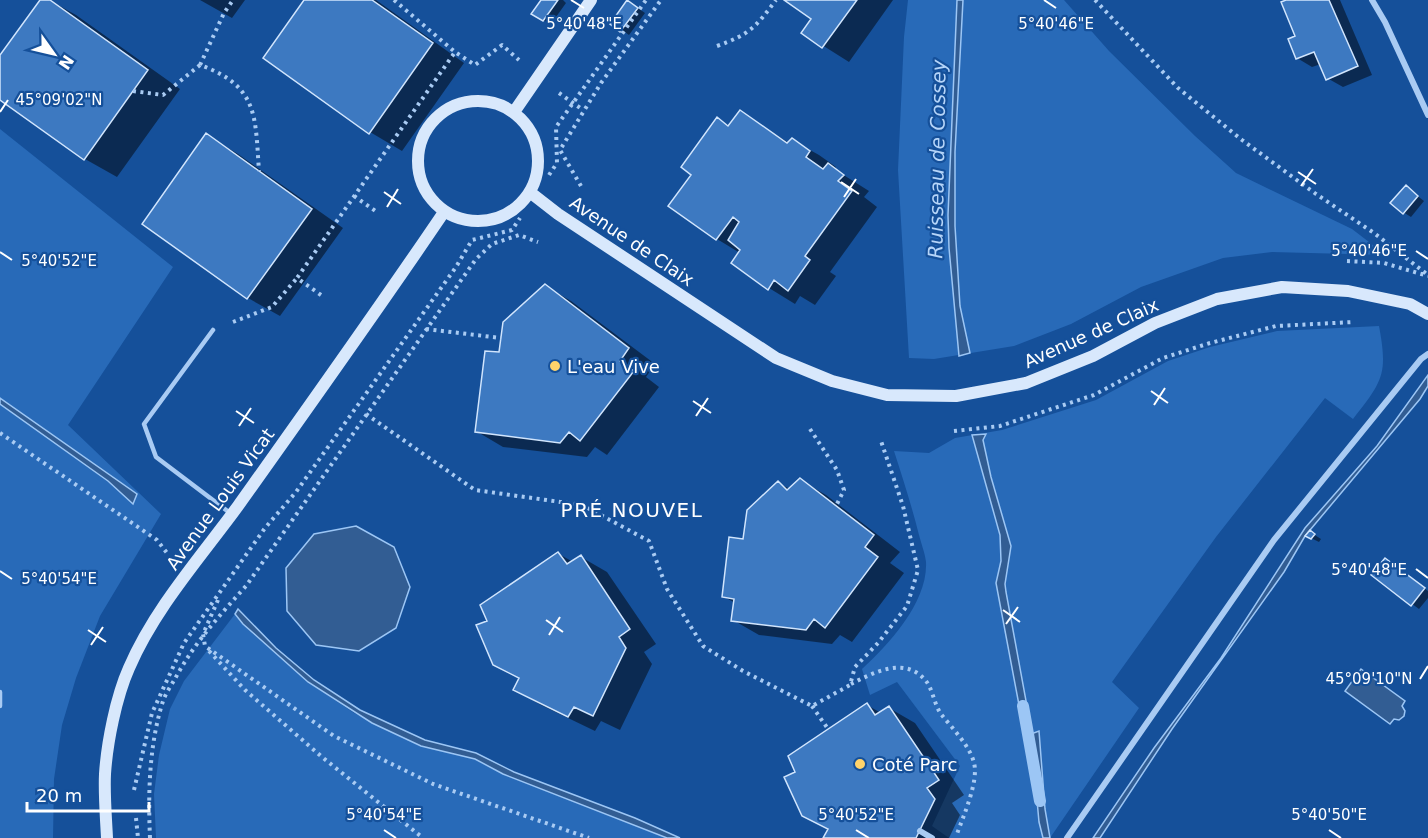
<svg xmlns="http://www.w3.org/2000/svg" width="1428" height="838" font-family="'DejaVu Sans',sans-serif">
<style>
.green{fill:#286ab8}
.water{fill:#325d93;stroke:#9cc6f5;stroke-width:1.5}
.shadow{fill:#0007}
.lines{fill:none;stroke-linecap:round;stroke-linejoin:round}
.stream{stroke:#9cc6f5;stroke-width:12}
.building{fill:#3d79c1;stroke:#d1e5fd;stroke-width:1.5}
.path{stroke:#a9cbf3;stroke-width:4;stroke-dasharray:3 4.5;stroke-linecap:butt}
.service{stroke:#a9cbf3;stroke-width:4.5}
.minor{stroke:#a9cbf3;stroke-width:6}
.secondary{stroke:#d8e8fc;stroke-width:12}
.ticks{fill:none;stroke:#fff;stroke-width:2}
.poi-dot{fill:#ffd36b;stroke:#15509a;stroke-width:2}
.labels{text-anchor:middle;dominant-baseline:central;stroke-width:4.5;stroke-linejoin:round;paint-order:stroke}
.street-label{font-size:18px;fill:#fff;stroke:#15509a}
.poi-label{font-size:18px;fill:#fff;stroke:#15509a;text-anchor:start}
.water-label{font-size:20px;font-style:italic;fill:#b6d5f9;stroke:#15509a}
.neighbourhood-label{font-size:20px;letter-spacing:1.5px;fill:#fff;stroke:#15509a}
.ticks-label{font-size:15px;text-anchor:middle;fill:#fff;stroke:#15509a;stroke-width:4.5;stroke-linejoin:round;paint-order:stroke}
</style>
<rect width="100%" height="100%" fill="#15509a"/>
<path class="green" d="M908 0H1064L1109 51 1195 136 1236 173 1352 229 1386 255 1272 252 1223 258 1141 287 1071 324 1014 346 934 359 909 358 898 170 904 37Z
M0 129 173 267 68 425 161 514 100 616 76 678 62 725 54 779 53 838H0Z
M1379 326C1388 374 1383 381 1353 419L1325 398 1216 537 1112 682 1139 708 1050 838H949L932 826 960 766 897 682 870 695 862 669C889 644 928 602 926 562 925 553 921 543 919 535 912 507 903 479 894 451L929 453 955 438 1002 430 1096 400 1168 361 1210 347 1277 331Z
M235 614 253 634 308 682 354 713 421 746 475 759 503 774 667 838H156L154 794 159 755 170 709 184 681Z"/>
<path class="water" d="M957 0H963L955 152V226L960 306 970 353 959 356 949 248 948 215Z
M1428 375V386L1420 399 1305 536 1284 572 1172 729 1100 838H1093L1154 748 1221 658 1305 528 1377 446Z
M0 398 137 494 133 504 108 481 0 404Z
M986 434 983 440 991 477 1011 546 1005 584 1006 592 1029 717 1022 721 996 583 1001 561 1000 535 972 435Z
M356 526 394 547 410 587 396 628 359 651 316 645 287 611 286 568 314 534Z
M238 609 276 648 314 680 360 710 425 740 476 753 514 772 635 818 680 838H667L503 774 475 759 421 746 372 723 308 682 243 624 235 614Z
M1361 669 1405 701 1402 706 1405 711 1404 716 1399 720 1394 719 1390 724 1345 691Z
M1039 731 1045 809 1050 838H1043L1039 822 1031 734Z"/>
<path class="shadow" d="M41 0H49L76 15 180 89 117 177 85 159 0 98V57Z
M200 0H245L232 18Z
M306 0H376L464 63 402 151 370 132Z
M543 0H563L566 3 551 24 543 20Z
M786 0H893L849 62 803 33 813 19Z
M1289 0H1340L1372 75 1343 87 1327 78 1321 64 1312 67 1297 58V37Z
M635 6 645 13 629 35 612 23Z
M740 112 789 143 792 140 819 155 836 167 834 169 869 191 864 197 877 207 830 272 836 276 815 305 800 296 795 304 769 288 740 253 717 239 693 174 717 119 730 126Z
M206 135 238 154 343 228 280 316 248 298 144 223Z
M1406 187 1424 201 1411 217 1403 212Z
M545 286 571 301 655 364 646 377 659 387 607 455 595 447 587 457 503 447 476 431 501 354Z
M800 480 826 495 900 552 890 563 904 573 852 642 840 635 832 644 759 635 733 620 735 603 723 596 744 541 778 483 790 489Z
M1310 532 1321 539 1319 542 1307 536Z
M559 554 573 562 581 557 607 572 656 644 644 652 652 664 620 730 601 721 595 731 541 705 515 690 520 679 494 664 489 622Z
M1392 564 1428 591V598L1419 609 1373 575Z
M867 705 881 713 889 708 915 723 964 795 952 803 960 815 949 838H825L829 830 803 815 797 772Z"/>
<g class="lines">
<path class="stream" d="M1023 706 1040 801"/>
</g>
<path class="building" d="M40 0H50L148 70 84 160 0 100V55Z
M304 0H372L433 43 369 134 263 58Z
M541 0H558L543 21 531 14Z
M627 0 638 8 620 32 610 24Z
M784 0H857L822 48 801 33 811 19Z
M1286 0H1329L1358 66 1326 80 1314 52 1296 59 1288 39 1295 36 1281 2Z
M740 110 787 143 792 138 810 151 806 157 823 169 828 163 844 175 838 181 852 191 805 256 810 260 788 291 774 280 768 290 731 263 740 250 728 240 739 222 733 217 716 240 668 206 691 175 681 167 717 117 728 126Z
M206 133 312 209 247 299 142 224Z
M1406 185 1418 196 1403 214 1390 203Z
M545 284 629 348 620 361 634 371 580 441 569 432 560 443 475 432 485 351 499 352 503 322Z
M800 478 874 535 865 547 878 557 825 628 814 619 806 630 731 621 734 599 722 597 729 537 743 539 747 510 778 481 787 490Z
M1310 530 1315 534 1311 539 1305 536Z
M558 552 567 564 581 555 630 629 619 637 626 648 593 716 574 707 568 717 513 690 519 678 493 665 476 625 487 621 480 605Z
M1385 558 1425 588 1411 606 1371 575Z
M867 703 875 715 889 706 939 780 927 788 935 799 916 838H823L828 829 802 816 784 777 795 772 788 756Z"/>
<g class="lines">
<path class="path" d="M394 0 455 52 475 65 502 45 519 60
M1095 0 1178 88 1242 140 1316 194 1374 233 1428 275
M717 46C750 34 755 28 776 0
M200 65 224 13 233 0
M133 91 163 95 200 65C259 86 255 117 259 171
M559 93 583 110
M549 175 557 163 556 127 646 0
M581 186 560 150 601 83 661 0
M354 196 377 212
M1347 261 1384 263 1428 276
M321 295 297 278 455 52
M233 322 272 307 297 278
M426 329 501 338
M366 414 475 490 582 505 649 541 667 589 703 646 743 671 812 706 850 685 855 667 878 643 907 606 918 570 903 506 881 441
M810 429 837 470 844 490 836 506
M954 431 1000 426 1094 395 1163 358 1210 343 1276 326 1354 322
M0 433 157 540 167 553
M218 600 203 634 205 646 334 736 433 784 589 838
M209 651 245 690 322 757 423 838
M851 684C873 673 905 655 926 681 933 690 934 704 941 714 952 728 970 746 974 763 979 781 963 817 957 834
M812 706 828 729
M134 790 152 713 184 643 265 528 296 492 456 267 472 240 512 230 520 218
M136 818 138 838
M150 838C148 793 149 745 163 701 166 693 172 684 176 677 195 642 220 615 246 586L476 259 492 244 519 235 538 242"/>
<path class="service" d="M213 330 144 424 156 457 230 513
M0 692V706"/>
<path class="minor" d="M1372 0 1385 22 1428 115
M920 831 932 838
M1067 838 1274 540 1421 359 1428 354"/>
<path class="secondary" d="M418 161a60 60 0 1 1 120 0a60 60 0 1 1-120 0Z
M514 112 591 0
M531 193 558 214 776 358 832 381 887 395 956 396 1026 383 1093 356 1155 323 1217 299 1282 287 1348 291 1410 304 1428 314
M107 838C106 817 104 795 105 774 107 743 116 697 129 668 155 608 200 558 238 506 307 409 377 311 444 212"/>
</g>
<path class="ticks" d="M571 0 584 8M1044 0 1056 8M0 112 8 100M1298 172 1316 184M841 182 859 194M1301 186 1313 169M384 192 401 204M844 197 856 179M387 207 398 189M1416 251 1428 259M0 252 12 260M1151 391 1168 403M693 401 711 413M1154 405 1165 388M236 411 254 423M696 416 708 398M239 426 251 408M1416 569 1428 578M0 571 12 579M1003 610 1020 622M546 620 563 632M1006 624 1018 607M88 630 106 642M549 635 560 617M91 645 103 627M1420 679 1428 666M384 830 396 838M856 830 869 838M1329 830 1341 838"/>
<g class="poi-dot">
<circle cx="555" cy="366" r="6"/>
<circle cx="860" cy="764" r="6"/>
</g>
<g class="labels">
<g class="street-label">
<text transform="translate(632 241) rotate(34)">Avenue de Claix</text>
<text transform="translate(1091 333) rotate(-24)">Avenue de Claix</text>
<text transform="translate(220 499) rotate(-54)">Avenue Louis Vicat</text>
</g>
<g class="poi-label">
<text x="567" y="366">L'eau Vive</text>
<text x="872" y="764">Coté Parc</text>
</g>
<g class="water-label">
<text transform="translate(937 159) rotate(-89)">Ruisseau de Cossey</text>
</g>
<g class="neighbourhood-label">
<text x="632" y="510">PRÉ NOUVEL</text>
</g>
</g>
<g class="ticks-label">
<text x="584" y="29">5°40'48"E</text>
<text x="1056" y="29">5°40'46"E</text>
<text x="59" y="105">45°09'02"N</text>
<text x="1369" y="256">5°40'46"E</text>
<text x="59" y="266">5°40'52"E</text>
<text x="1369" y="575">5°40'48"E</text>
<text x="59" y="584">5°40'54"E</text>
<text x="1369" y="684">45°09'10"N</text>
<text x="384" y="820">5°40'54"E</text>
<text x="856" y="820">5°40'52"E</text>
<text x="1329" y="820">5°40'50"E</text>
</g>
<g transform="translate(54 54) rotate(124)" stroke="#15509a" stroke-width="4.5" paint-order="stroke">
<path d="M0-4.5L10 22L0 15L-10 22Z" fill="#ffffff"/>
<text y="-9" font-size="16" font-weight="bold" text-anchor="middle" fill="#ffffff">N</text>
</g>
<path d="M27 802v9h122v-9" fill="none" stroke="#ffffff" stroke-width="3"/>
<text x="36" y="802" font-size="18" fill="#ffffff" stroke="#15509a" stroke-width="4.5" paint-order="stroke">20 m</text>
</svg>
